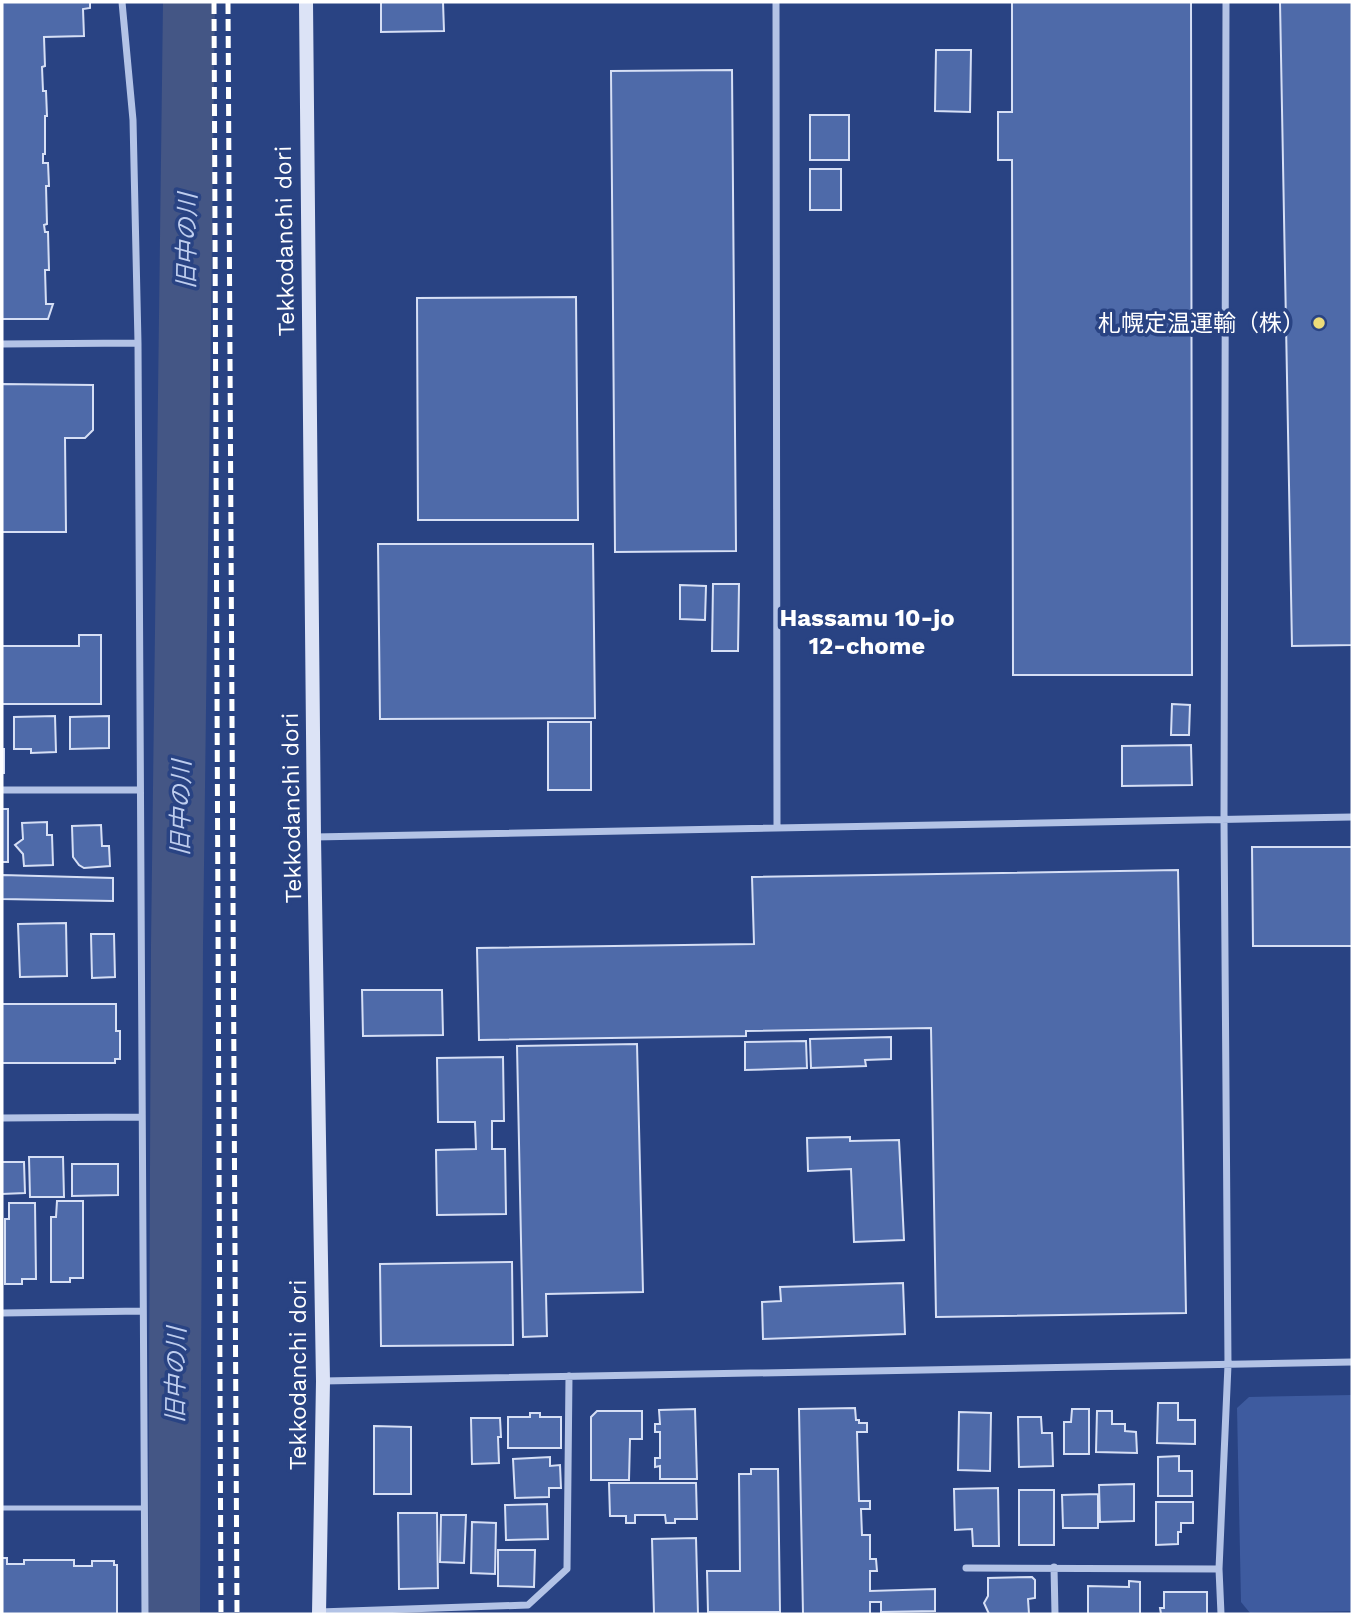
<svg xmlns="http://www.w3.org/2000/svg" width="1354" height="1616" font-family="'Work Sans','Noto Sans JP',sans-serif">
<style>
.green{fill:#3e5b9f}
.lines{fill:none;stroke-linecap:round;stroke-linejoin:round}
.river{stroke:#445685;stroke-width:52}
.building{fill:#4e6aa9;stroke:#d6dff5;stroke-width:2}
.lane{stroke:#b3c3e6;stroke-width:5}
.street{stroke:#b3c3e6;stroke-width:7}
.secondary{stroke:#dce3f6;stroke-width:14}
.rail{stroke:#fff;stroke-width:5;stroke-dasharray:12 5;stroke-linecap:butt}
.poi-dot{fill:#eddc7a;stroke:#294383;stroke-width:2.5}
.labels{text-anchor:middle;dominant-baseline:central;stroke-width:7;stroke-linejoin:round;paint-order:stroke}
.street-label{font-size:23px;fill:#fff;stroke:#294383}
.poi-label{font-size:23px;fill:#fff;stroke:#294383;text-anchor:end}
.water-label{font-size:24px;font-style:italic;fill:#becdee;stroke:#294383}
.neighbourhood-label{font-size:24px;font-weight:bold;fill:#fff;stroke:#294383}
</style>
<rect width="100%" height="100%" fill="#294383"/>
<path class="green" d="M1352 1395V1611L1250 1613 1241 1602 1237 1408 1249 1397Z"/>
<g class="lines">
<path class="river" d="M174 1614 177 945 189 2"/>
</g>
<path class="building" d="M2 2H90V8L83 9 84 36 44 37 45 66 42 67 43 91H46L47 116H45V154H43V163H48L49 186H46L47 224 44 225 45 232H48L49 270H45L46 304H53L48 319H2Z
M381 2H443L444 31 381 32Z
M1012 2H1191L1192 675H1013L1012 160H998V112H1012Z
M1280 2H1352V645L1292 646Z
M936 50H971L970 112 935 111Z
M732 70 736 551 615 552 611 71Z
M810 115H849V160H810Z
M810 169H841V210H810Z
M576 297 578 520H418L417 298Z
M2 384 93 385V430L85 438H65L66 532H2Z
M378 544H593L595 718 380 719Z
M713 584H739L738 651H712Z
M680 585 706 586 705 620 680 619Z
M79 635H101V704H2V646H79Z
M1172 704 1190 705 1189 735H1171Z
M55 716 56 752 31 753V749H14V717Z
M109 716V748L70 749V717Z
M548 722H591V790H548Z
M1191 745 1192 785 1122 786V746Z
M2 749H4V773H2Z
M2 809H8V862H2Z
M47 822V835H52L53 865 24 866 23 854 15 845 23 839 22 823Z
M101 825 102 846H109L110 866 84 868 79 865 73 857 72 826Z
M1252 847H1352V946H1253Z
M1178 870 1186 1313 936 1317 931 1028 746 1031V1036L479 1040 477 948 754 944 752 877Z
M2 875 113 878V901L2 899Z
M66 923 67 976 20 977 18 924Z
M91 934H114L115 977 92 978Z
M362 990H442L443 1035 363 1036Z
M2 1004H116V1031H120V1059H115V1063H2Z
M891 1037V1059L865 1060 866 1066 811 1068 810 1039Z
M806 1041 807 1068 745 1070V1042Z
M637 1044 643 1292 546 1294 547 1336 523 1337 517 1046Z
M503 1057 504 1121H492V1149H505L506 1214 437 1215 436 1150 476 1149 475 1122H438L437 1058Z
M850 1137V1141L899 1140 904 1240 854 1242 851 1169 808 1171 807 1138Z
M29 1157H63L64 1197H30Z
M2 1162H24L25 1193 2 1194Z
M72 1164H118V1195L72 1196Z
M57 1201H83V1278H70V1282H51V1217H56Z
M9 1203H35L36 1279H22V1284H5V1219H9Z
M512 1262 513 1345 381 1346 380 1264Z
M903 1283 905 1334 763 1339 762 1302 781 1301 780 1287Z
M1158 1403H1178V1420H1195V1444L1157 1443Z
M855 1408 856 1420H859V1423H867V1432H857L859 1501H870V1509H861L862 1535H870V1559H876L877 1571H870V1591L935 1589V1611L881 1612V1602H870V1614H803L799 1409Z
M695 1409 697 1479H660V1466L655 1467V1458H660V1432H655V1424H660L659 1410Z
M1072 1409H1089V1454H1064V1422H1071Z
M597 1411H642V1439H630L629 1480H591V1417Z
M1097 1411H1112V1424H1125V1431L1136 1432 1137 1453 1096 1452Z
M959 1412 991 1413 990 1471 958 1470Z
M530 1413H540V1417H561V1448H508V1417H530Z
M1018 1417H1041L1042 1433H1052L1053 1466 1019 1467Z
M471 1418H500L501 1437H498L499 1463 472 1464Z
M374 1426 411 1427V1494H374Z
M1179 1456V1471H1192V1496H1158V1457Z
M550 1457V1466L560 1465 561 1488H549V1497L515 1498 513 1459Z
M751 1469H778L780 1612H708L707 1571H740L739 1474H751Z
M609 1483H696L697 1519H675V1523H666L665 1515H635V1523H626V1516H610Z
M1134 1484V1521L1100 1522 1099 1485Z
M998 1488 999 1546H973L972 1529 955 1530 954 1489Z
M1019 1490H1054V1545H1019Z
M1098 1494V1528H1063L1062 1495Z
M1156 1502H1193V1523H1181V1532H1178V1544L1156 1545Z
M547 1504 548 1539 506 1540 505 1505Z
M398 1513H437L438 1588 399 1589Z
M441 1515H466L464 1563 440 1562Z
M472 1522 496 1523 495 1574 471 1573Z
M696 1538 698 1614H654L652 1539Z
M498 1550H535L534 1587 498 1586Z
M2 1558H7V1564H24V1560H74V1566H92V1561H114V1565H117V1614H2Z
M1032 1577 1035 1580V1598L1028 1599 1029 1614H989L984 1603 988 1596V1578Z
M1129 1581 1140 1582V1614H1088V1586L1129 1587Z
M1164 1592H1207V1614H1161L1160 1608H1164Z"/>
<g class="lines">
<path class="lane" d="M2 1508H144"/>
<path class="street" d="M122 2 133 120 138 343 145 1614
M776 2 777 827
M2 344 138 343
M2 790H140
M314 837 1352 817
M2 1118 142 1117
M2 1313 143 1311
M323 1381 1352 1362
M1054 1567 1055 1614
M966 1568 1219 1569
M319 1612 528 1605 567 1569 569 1376
M1221 1614 1219 1569 1228 1365 1224 819 1226 2"/>
<path class="secondary" d="M306 2 314 837 323 1381 319 1614"/>
<path class="rail" d="M214 2 221 1614
M228 2 237 1614"/>
</g>
<circle class="poi-dot" cx="1319" cy="323" r="7"/>
<g class="labels">
<g class="street-label">
<text transform="translate(285 241) rotate(-91)">Tekkodanchi dori</text>
<text transform="translate(292 808) rotate(-91)">Tekkodanchi dori</text>
<text transform="translate(298 1375) rotate(-90)">Tekkodanchi dori</text>
</g>
<g class="poi-label">
<text x="1305" y="323">札幌定温運輸（株）</text>
</g>
<g class="water-label">
<text transform="translate(187 241) rotate(-89)">旧中の川</text>
<text transform="translate(181 808) rotate(-89)">旧中の川</text>
<text transform="translate(176 1375) rotate(-89)">旧中の川</text>
</g>
<g class="neighbourhood-label">
<text x="867" y="618">Hassamu 10-jo<tspan x="867" dy="28">12-chome</tspan></text>
</g>
</g>
<rect width="1354" height="1616" fill="none" stroke="#ffffff" stroke-width="7"/>
</svg>
